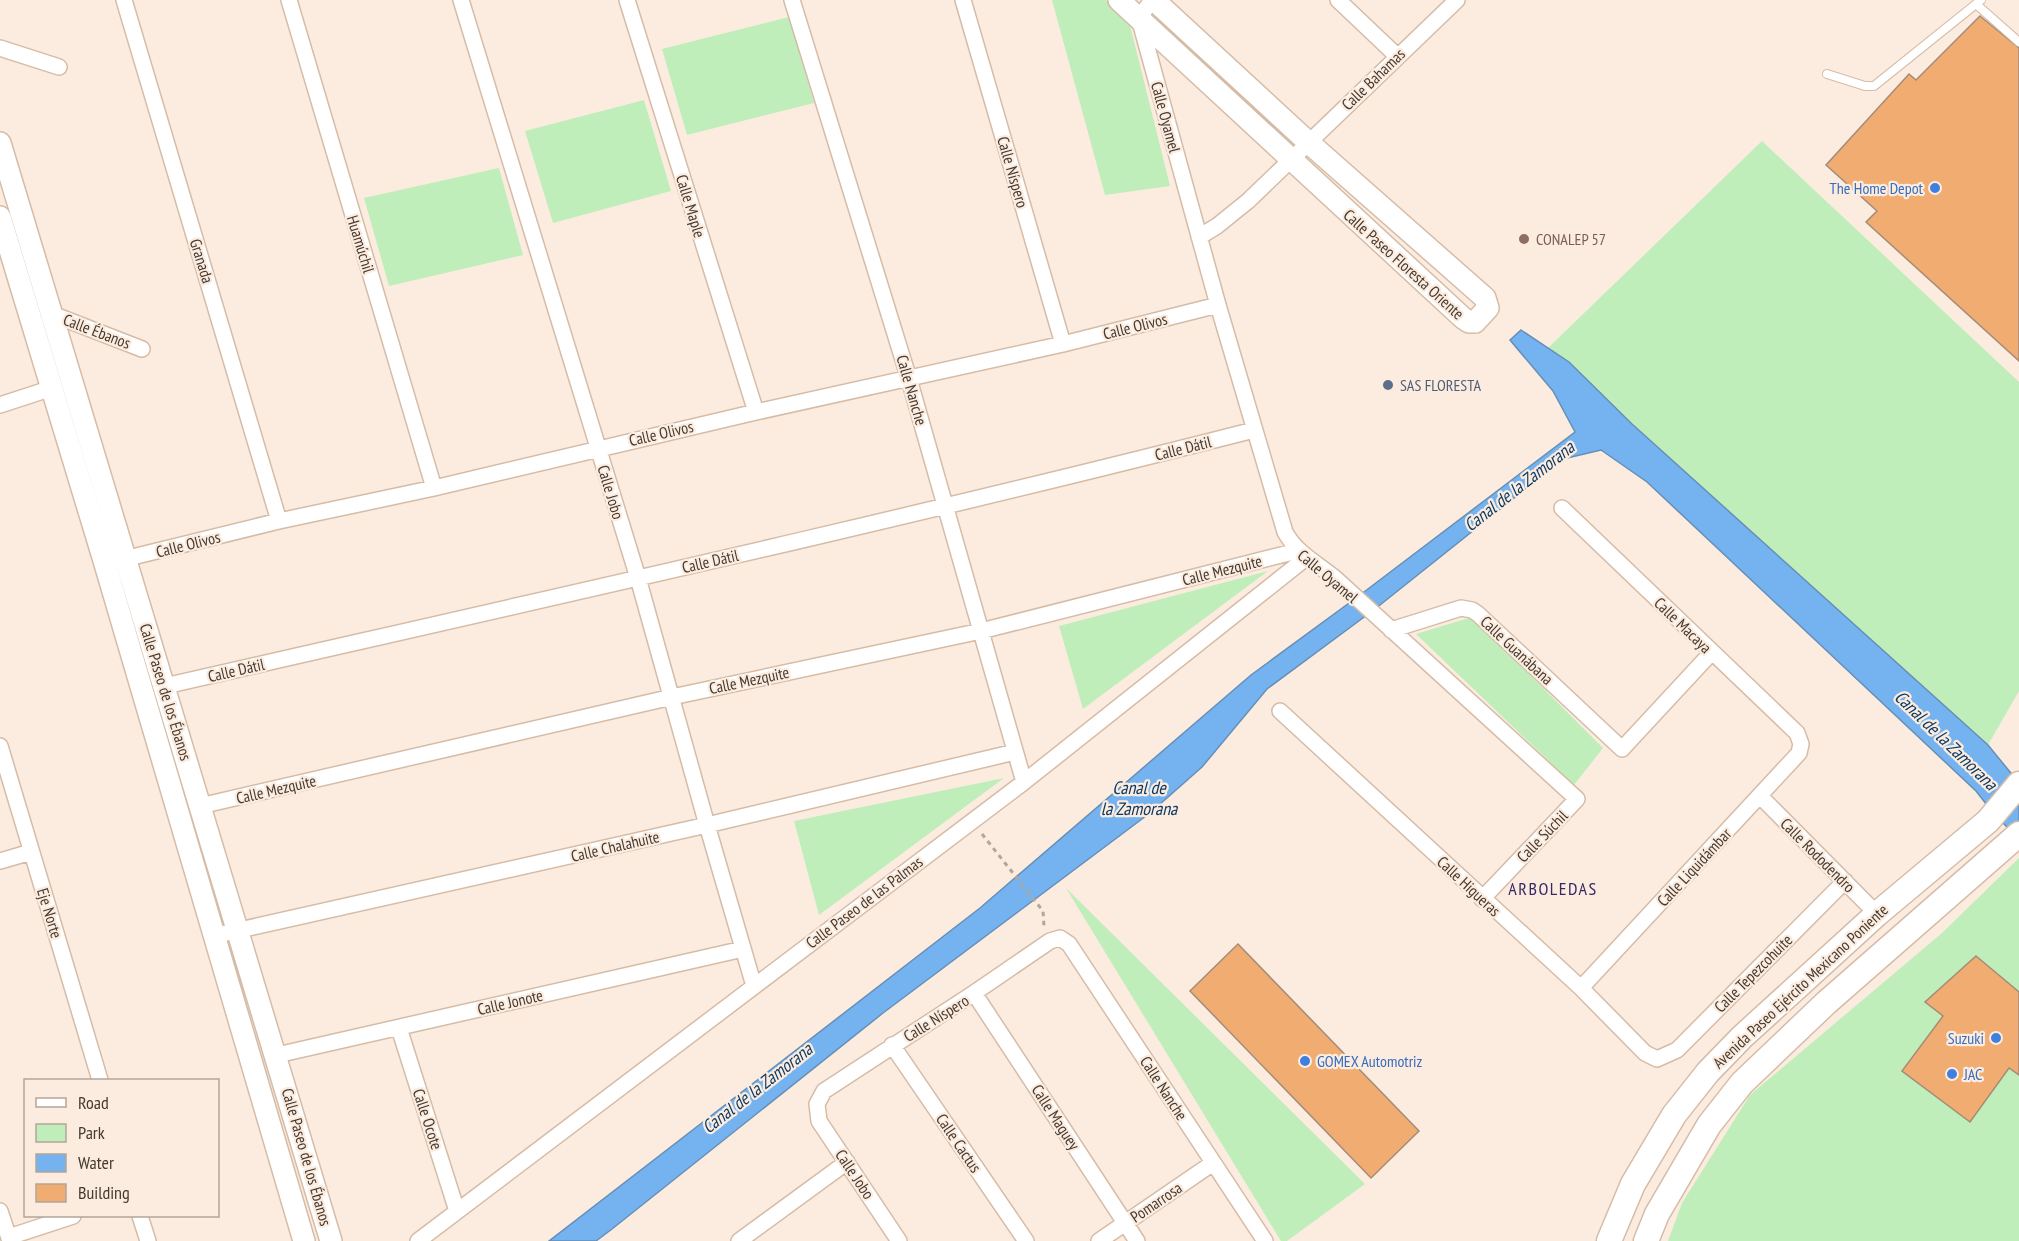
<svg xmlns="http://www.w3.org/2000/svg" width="2019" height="1241" font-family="'PT Sans Narrow',sans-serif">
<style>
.green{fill:#bfeeba}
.water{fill:#74b3f0;stroke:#668fb7;stroke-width:1.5}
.building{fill:#f0ac71;stroke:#a48c78;stroke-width:1.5}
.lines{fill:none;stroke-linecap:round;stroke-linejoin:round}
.lane-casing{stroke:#d5bca7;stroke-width:10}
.street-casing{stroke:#d5bca7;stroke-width:18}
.secondary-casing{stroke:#d5bca7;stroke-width:24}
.primary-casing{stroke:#d5bca7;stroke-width:27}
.path{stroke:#b3a59a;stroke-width:3;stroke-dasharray:4.5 4.5;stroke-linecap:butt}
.lane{stroke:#fff;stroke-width:8}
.street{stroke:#fff;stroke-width:15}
.secondary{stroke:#fff;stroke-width:21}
.primary{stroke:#fff;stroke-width:24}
.shop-dot{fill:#3f7fe0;stroke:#fcecdf;stroke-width:2}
.education-dot{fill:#8d6e63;stroke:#fcecdf;stroke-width:2}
.service-dot{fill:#5c6f8a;stroke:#fcecdf;stroke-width:2}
.labels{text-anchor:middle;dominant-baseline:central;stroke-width:4.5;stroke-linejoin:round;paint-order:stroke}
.street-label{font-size:16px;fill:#443a31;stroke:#fcecdf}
.shop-label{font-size:16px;fill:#366cbe;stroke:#fcecdf;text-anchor:end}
.education-label{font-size:16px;fill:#785e54;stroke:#fcecdf;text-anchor:start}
.service-label{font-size:16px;fill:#4e5e75;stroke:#fcecdf;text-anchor:start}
.water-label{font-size:18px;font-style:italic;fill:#0c3a62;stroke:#fcecdf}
.neighbourhood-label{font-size:18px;letter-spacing:1.5px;fill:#352863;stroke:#fcecdf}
</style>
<rect width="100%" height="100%" fill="#fcecdf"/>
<path class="green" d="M1052 0H1106L1129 21 1170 186 1105 195Z
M789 17 814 103 687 135 662 49Z
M644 100 671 191 553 223 525 131Z
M1762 141 2019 382V691L1988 745 1548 348Z
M499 168 523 255 389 286 364 198Z
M1268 571 1083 709 1059 626Z
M1472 617 1603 748 1574 785 1416 634Z
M1004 778 819 915 794 821Z
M2019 858V1241H1668L1682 1203 1750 1095 1942 933Z
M1066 888 1365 1184 1287 1241H1281Z"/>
<path class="water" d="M1521 330 1569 362 1632 424 1988 745 2019 783V839L1994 814 1976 791 1647 482 1601 450 1563 459 1375 609 1267 689 1202 767 1150 813 883 1013 612 1229 596 1241H549L980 908 1251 675 1360 595 1575 432 1553 391 1510 340Z"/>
<path class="building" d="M1980 16 2019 48V361L1866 222 1877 211 1826 165 1909 74 1916 80Z
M1238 944 1419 1131 1371 1178 1190 991Z
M1976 956 2019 992V1075L2009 1068 1970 1122 1902 1071 1943 1016 1925 1002Z"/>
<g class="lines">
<g class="lane-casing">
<path id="lane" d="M1976 4 2019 42
M1827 74 1865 86H1874L1981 0"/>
</g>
<g class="street-casing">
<path id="street" d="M124 0 279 521
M289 0 434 488
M461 0 638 578 707 825 754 986
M627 0 756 412
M792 0 909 379 1024 782
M963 0 1063 344
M1152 0 1139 18 1218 305 1285 532C1297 554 1317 563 1336 579L1577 799 1482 899
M1338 0 1397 56
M0 48 59 67
M1199 237 1217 226 1248 201 1457 0
M52 314 142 349
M0 405 52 388
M1562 508 1797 733 1801 744 1799 753 1581 988
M116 561 279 521 434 488 756 412 1063 344 1218 305
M1391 630 1461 608 1472 610 1478 614 1622 749 1712 652
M165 686C528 603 893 522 1254 430
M1280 711 1581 988 1645 1053 1657 1059 1677 1050 1845 881
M0 746 100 1080
M1760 796 1877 914
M200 806 672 697 981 631 1297 551
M0 861 31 852
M213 936 707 825 1015 752
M974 993 1137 1241
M399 1028 457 1211
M892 1045 1026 1241
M277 1055 743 949
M0 1211 10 1241
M140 1216 148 1241
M9 1237 73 1216
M418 1241 1024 782 1306 558
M739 1241 847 1162
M899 1241 819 1121 817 1104 824 1091 974 993 1050 941 1060 938 1069 944 1265 1241
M1099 1241 1213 1163"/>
</g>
<g class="secondary-casing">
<path id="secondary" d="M1119 0 1463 318 1469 322H1475L1488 308 1485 298 1308 142 1154 0
M0 143 331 1241
M0 217 105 564 304 1241"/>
</g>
<g class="primary-casing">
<path id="primary" d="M1609 1241 1633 1184 1674 1115 1708 1072 1742 1037 1877 914 1988 821 2019 784
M1646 1241 1657 1214 1709 1125 1742 1083 1826 1003 2019 834"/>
</g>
<path class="path" d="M982 834 1043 911 1044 926"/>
<use href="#lane" class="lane"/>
<use href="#street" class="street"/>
<use href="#secondary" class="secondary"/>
<use href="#primary" class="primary"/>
</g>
<g class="shop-dot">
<circle cx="1935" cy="188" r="6"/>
<circle cx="1996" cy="1038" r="6"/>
<circle cx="1305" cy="1061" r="6"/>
<circle cx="1952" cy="1074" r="6"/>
</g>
<circle class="education-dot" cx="1524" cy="239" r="6"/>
<circle class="service-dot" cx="1388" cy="385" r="6"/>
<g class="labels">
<g class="street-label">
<text transform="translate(1373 79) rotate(-44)">Calle Bahamas</text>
<text transform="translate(1166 117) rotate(75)">Calle Oyamel</text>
<text transform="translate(1013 172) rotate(74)">Calle Níspero</text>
<text transform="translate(691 206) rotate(73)">Calle Maple</text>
<text transform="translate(361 244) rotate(73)">Huamúchil</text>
<text transform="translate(202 261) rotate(73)">Granada</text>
<text transform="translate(1404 264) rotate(42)">Calle Paseo Floresta Oriente</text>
<text transform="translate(1135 326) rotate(-14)">Calle Olivos</text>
<text transform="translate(97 331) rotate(21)">Calle Ébanos</text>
<text transform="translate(912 390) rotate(74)">Calle Nanche</text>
<text transform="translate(661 433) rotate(-13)">Calle Olivos</text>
<text transform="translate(1183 448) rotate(-14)">Calle Dátil</text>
<text transform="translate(611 492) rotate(73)">Calle Jobo</text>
<text transform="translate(188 544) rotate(-14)">Calle Olivos</text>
<text transform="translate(710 561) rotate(-13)">Calle Dátil</text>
<text transform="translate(1222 570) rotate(-14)">Calle Mezquite</text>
<text transform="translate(1328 576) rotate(40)">Calle Oyamel</text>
<text transform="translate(1683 625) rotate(44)">Calle Macaya</text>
<text transform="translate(1517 650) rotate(43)">Calle Guanábana</text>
<text transform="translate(236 670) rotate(-13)">Calle Dátil</text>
<text transform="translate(749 680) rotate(-12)">Calle Mezquite</text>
<text transform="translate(166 692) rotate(73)">Calle Paseo de los Ébanos</text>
<text transform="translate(276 789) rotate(-13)">Calle Mezquite</text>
<text transform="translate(1542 836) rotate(-46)">Calle Súchil</text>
<text transform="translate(615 846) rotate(-13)">Calle Chalahuite</text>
<text transform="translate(1818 855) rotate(45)">Calle Rododendro</text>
<text transform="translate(1694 867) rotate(-47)">Calle Liquidámbar</text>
<text transform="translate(1469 886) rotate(43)">Calle Higueras</text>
<text transform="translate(864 902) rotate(-37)">Calle Paseo de las Palmas</text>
<text transform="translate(50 913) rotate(73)">Eje Norte</text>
<text transform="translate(1753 973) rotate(-45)">Calle Tepezcohuite</text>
<text transform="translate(1800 986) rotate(-43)">Avenida Paseo Ejército Mexicano Poniente</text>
<text transform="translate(510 1002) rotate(-13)">Calle Jonote</text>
<text transform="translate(936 1018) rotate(-32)">Calle Níspero</text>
<text transform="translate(1164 1088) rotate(57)">Calle Nanche</text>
<text transform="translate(1056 1117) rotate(57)">Calle Maguey</text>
<text transform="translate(428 1119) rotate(72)">Calle Ocote</text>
<text transform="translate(959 1143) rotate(56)">Calle Cactus</text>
<text transform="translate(307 1157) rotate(74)">Calle Paseo de los Ébanos</text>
<text transform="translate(855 1174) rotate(56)">Calle Jobo</text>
<text transform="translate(1156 1202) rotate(-34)">Pomarrosa</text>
</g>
<g class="shop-label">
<text x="1923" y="188">The Home Depot</text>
<text x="1984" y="1038">Suzuki</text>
<text x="1317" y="1061" text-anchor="start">GOMEX Automotriz</text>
<text x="1964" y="1074" text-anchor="start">JAC</text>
</g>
<g class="education-label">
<text x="1536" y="239">CONALEP 57</text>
</g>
<g class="service-label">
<text x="1400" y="385">SAS FLORESTA</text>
</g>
<g class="water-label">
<text transform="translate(1519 486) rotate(-38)">Canal de la Zamorana</text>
<text transform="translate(1946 740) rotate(44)">Canal de la Zamorana</text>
<text x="1139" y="787">Canal de<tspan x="1139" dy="21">la Zamorana</tspan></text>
<text transform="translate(757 1088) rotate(-38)">Canal de la Zamorana</text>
</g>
<g class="neighbourhood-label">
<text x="1553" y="888">ARBOLEDAS</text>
</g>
</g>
<rect x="24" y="1079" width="195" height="138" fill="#fcecdf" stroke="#b2a599" stroke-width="1.5"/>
<rect x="36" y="1098" width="30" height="9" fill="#ffffff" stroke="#b2a599" stroke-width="1.5"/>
<text x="78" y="1109" font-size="18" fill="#443a31">Road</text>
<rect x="36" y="1124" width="30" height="18" fill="#bfeeba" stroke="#b2a599" stroke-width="1.5"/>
<text x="78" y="1139" font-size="18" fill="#443a31">Park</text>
<rect x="36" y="1154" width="30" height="18" fill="#74b3f0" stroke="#b2a599" stroke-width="1.5"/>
<text x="78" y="1169" font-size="18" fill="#443a31">Water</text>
<rect x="36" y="1184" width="30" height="18" fill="#f0ac71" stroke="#b2a599" stroke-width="1.5"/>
<text x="78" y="1199" font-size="18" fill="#443a31">Building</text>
</svg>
